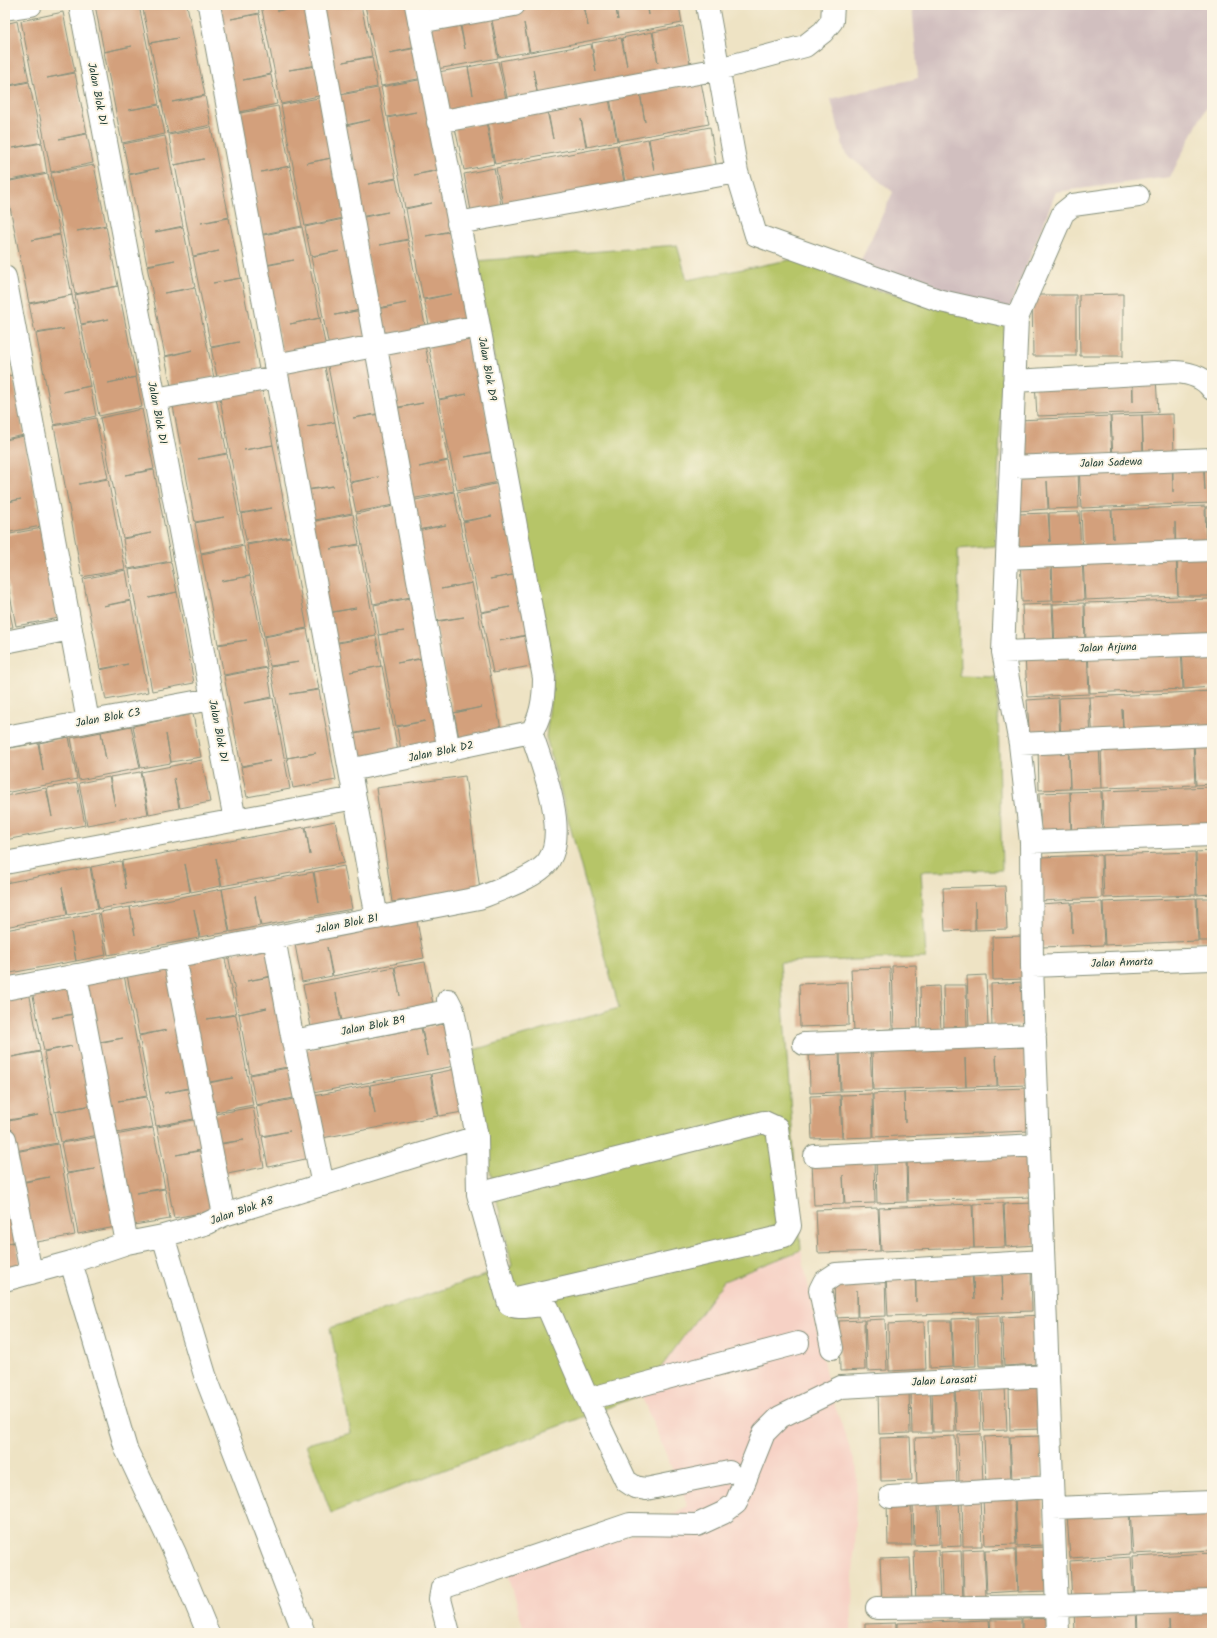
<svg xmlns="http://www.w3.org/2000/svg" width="1217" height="1638" font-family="Kalam,sans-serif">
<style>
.built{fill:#f6d1c5}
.industrial{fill:#d1bfbf}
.green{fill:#b6c568;stroke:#6a814e}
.building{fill:#d3a07c}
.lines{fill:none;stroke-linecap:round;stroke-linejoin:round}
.minor-casing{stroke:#86907c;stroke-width:24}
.minor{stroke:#fff;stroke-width:22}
.labels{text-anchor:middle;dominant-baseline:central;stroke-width:4;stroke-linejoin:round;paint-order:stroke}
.street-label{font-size:11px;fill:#1f3d34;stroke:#fcf5e5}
</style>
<rect width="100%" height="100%" fill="#fcf5e5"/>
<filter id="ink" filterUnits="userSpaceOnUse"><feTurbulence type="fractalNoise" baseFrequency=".025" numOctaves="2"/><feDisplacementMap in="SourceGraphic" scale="8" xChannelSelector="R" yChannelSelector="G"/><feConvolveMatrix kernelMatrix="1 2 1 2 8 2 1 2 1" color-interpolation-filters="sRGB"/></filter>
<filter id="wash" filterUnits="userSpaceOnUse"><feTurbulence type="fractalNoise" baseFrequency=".012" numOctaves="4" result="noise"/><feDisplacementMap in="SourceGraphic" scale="16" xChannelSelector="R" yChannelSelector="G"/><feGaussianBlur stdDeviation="0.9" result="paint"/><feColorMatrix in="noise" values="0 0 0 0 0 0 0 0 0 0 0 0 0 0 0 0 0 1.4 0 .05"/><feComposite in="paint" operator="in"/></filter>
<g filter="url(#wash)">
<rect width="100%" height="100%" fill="#eee3c4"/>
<path class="built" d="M801 1250 829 1389 857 1469 851 1633H525L507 1570 639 1532 688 1506 641 1395 724 1281Z"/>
<path class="industrial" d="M912 5H1212V96L1170 177 1056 192 1005 319 850 284 893 192 845 153 831 99 918 78Z"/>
<path class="green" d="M677 245 687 280 799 258 850 284 1005 319 995 546 958 549 960 676 997 677 1002 870 921 871 926 958 780 962 801 1250 724 1281 641 1395 331 1513 306 1444 351 1433 330 1328 512 1266 463 1053 619 1008 546 737 553 678 476 261Z"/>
<g id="blocks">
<path class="building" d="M95 5H139L159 104 129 110 159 105 165 134 122 143 104 52 132 46 104 52Z
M142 5H187L205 95 172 102 205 96 211 125 168 134 150 43 178 38 150 43Z
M213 5H258L259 13 231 19 259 14 271 74 243 80 271 75 277 104 235 113Z
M261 5H298L277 11 305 5 317 65 289 70 317 66 323 95 281 104Z
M317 5H361L372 56 343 62 372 57 377 87 335 95Z
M365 5H409L417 47 389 53 417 48 423 78 381 86Z
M428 5H460L429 12Z
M545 5H584L588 26 584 5H615L618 20 616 5H647L649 15 648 5H679L682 23 530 52 524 23 529 52 499 57 491 15Z
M63 12 75 72 47 78 75 73 87 133 59 139 87 134 93 163 51 172 21 21Z
M490 15 498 58 437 69 429 27 459 21 465 49 460 21Z
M17 21 29 81 5 86V24Z
M683 26 691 69 538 97 533 69 538 97 508 103 500 61 591 44 596 72 592 43 621 38 627 66 622 38 652 32 658 63 653 32Z
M498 61 507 104 446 115 438 72 468 67 473 95 468 67Z
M424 79 442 169 414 175 442 170 454 230 426 236 454 231 472 321 430 330 424 300 452 294 423 299 406 209 432 203 405 208 388 118 416 112 387 117 381 87Z
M29 82 42 142 13 148 42 143 47 173 5 181V87Z
M701 82 709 124 618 141 610 99 640 93 645 122 640 93Z
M378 88 396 178 368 184 396 179 408 239 380 245 408 240 426 330 384 339 378 309 406 303 378 308 360 218 388 212 359 217 342 127 370 120 341 126 335 96Z
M324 97 336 157 307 163 336 157 348 217 305 226 281 105Z
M609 99 617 141 587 147 581 119 586 147 495 164 487 122 547 111 553 139 548 111Z
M278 106 290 166 261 172 290 166 302 226 259 235 235 114Z
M486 122 494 164 464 170 455 128Z
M211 127 229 217 201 223 229 218 241 278 213 283 241 278 259 369 217 377 211 348 239 342 211 347 193 257 219 251 193 256 175 165 204 159 174 165 169 135Z
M710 127 717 170 626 187 618 145 648 139 654 170 649 139Z
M165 136 183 226 155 232 183 227 195 287 164 293 195 288 214 378 171 386 165 357 193 350 165 356 147 266 175 260 147 265 129 175 159 168 129 174 123 144Z
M617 145 625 187 504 210 496 168Z
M94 165 106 225 77 231 106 226 118 286 75 294 51 173Z
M494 168 502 210 472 216 464 174Z
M48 174 60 234 32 240 60 235 72 295 29 303 5 182Z
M348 218 366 309 335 315 366 309 372 339 329 347 311 257 340 251 311 256 305 227Z
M302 227 320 318 290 324 320 318 326 348 283 356 265 266 294 260 265 265 259 236Z
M118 286 136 377 108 383 136 377 142 407 99 416 81 325 109 319 81 324 75 295Z
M1123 294V356H1080L1079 295Z
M72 295 90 386 62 392 90 386 96 416 54 425 36 334 64 329 35 333 29 304Z
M1032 295H1076V356H1033Z
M470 331 494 451 465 457 494 452 499 482 457 490 439 400 467 394 439 399 427 339Z
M424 340 448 460 419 467 448 461 454 491 411 499 393 409 423 403 393 408 381 348Z
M370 353 381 413 353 418 381 414 399 504 356 512 350 483 379 477 350 482 327 361Z
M324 361 335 422 307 427 335 422 352 513 310 521 304 491 333 486 304 490 281 369Z
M13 375 24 435 5 439V377Z
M1156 378 1158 412 1037 416 1035 382 1132 379 1133 402V379Z
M261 385 273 445 244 450 273 445 290 536 247 544 241 514 272 508 241 513 219 393Z
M215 393 227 453 198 459 227 454 244 544 201 553 195 523 224 517 195 522 172 401Z
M142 409 154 469 125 475 154 470 171 561 128 569 123 539 151 533 123 538 100 418Z
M1173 414 1174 457 1144 458 1142 415Z
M1142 415 1143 458 1113 459 1111 416Z
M1110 416 1112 459 1019 463 1018 420Z
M96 418 108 478 79 484 108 479 125 569 82 577 54 426Z
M24 436 41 526 5 533V503L21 499 5 502V440Z
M1203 460 1205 491 1204 460H1212V503L1081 508 1079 465 1172 461 1173 492V461Z
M1078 465 1079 508 1049 509 1047 481 1048 509 1018 511 1016 468Z
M500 483 518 574 490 579 518 574 530 634 499 641 530 635 536 665 493 673 481 613 510 607 481 612 463 522 492 516 463 521 457 492Z
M454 492 472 583 441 589 472 583 502 734 460 743 454 713 482 707 453 713 435 622 464 617 435 621 417 531 446 525 417 530 411 501Z
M399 505 416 596 373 604 356 514Z
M1205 506 1206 550 1176 551 1175 522V551L1083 555 1081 511 1111 510 1113 539 1112 510Z
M1212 506V549L1207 550 1206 507Z
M1079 512 1081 554 1019 557 1018 514 1048 513 1050 542 1049 513Z
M353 514 359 544 330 549 359 545 376 635 333 643 328 613 356 608 327 613 310 522Z
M42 528 59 618 16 626 5 569V535Z
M290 537 307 628 264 636 247 545Z
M244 546 250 576 221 581 250 576 267 667 224 675 218 645 247 640 218 644 201 554Z
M1212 552V595H1210L1208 565 1209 596H1178L1177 553Z
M1176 553 1178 596 1085 600 1083 557Z
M1082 557 1084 600 1053 601 1052 558Z
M1051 558 1052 601 1022 602 1020 559Z
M171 562 177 592 149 598 177 592 194 683 152 691 129 570Z
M126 570 131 600 103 606 131 601 148 692 106 700 100 670 128 664 100 669 83 579Z
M5 591 13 627 5 628Z
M416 597 427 657 397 663 427 658 445 749 402 756 397 727 425 721 396 726 379 635 404 631 379 635 374 605Z
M1212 599V642L1086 646 1085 603Z
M1084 603 1085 646 1055 647 1053 604Z
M1052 604 1054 647 1024 648 1022 605Z
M307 629 319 689 290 694 319 690 336 780 293 788 287 758 316 753 287 758 270 667 299 662 270 666 264 637Z
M376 636 381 666 350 672 382 666 399 757 356 765 350 735 379 729 350 734 333 644Z
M1212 644V687L1184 689 1182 646Z
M1181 646 1183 689 1090 693 1088 650Z
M1087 650 1089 694 1027 697 1025 653Z
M267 668 272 697 244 703 273 698 290 789 247 797 241 767 270 761 241 766 224 676Z
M1212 691V734L1124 738 1122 709 1123 738 1093 740 1090 697Z
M1089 697 1091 740 1061 741 1059 698Z
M1058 698 1060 741 1030 743 1027 700Z
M193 714 201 757 171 762 166 734 171 763 141 768 133 726Z
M131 726 140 768 79 780 71 738 101 732 106 760 101 732Z
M69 737 77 779 5 793V749L38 743 43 771 39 743Z
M1193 741 1195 785 1102 788 1101 745Z
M1194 741H1212V784L1196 785Z
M1099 745 1101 788 1070 789 1069 746Z
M1068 746 1070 789 1039 790 1038 747Z
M202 760 210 802 180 808 174 778 179 808 149 814 141 772Z
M140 772 148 814 87 825 79 783 109 777 115 806 110 777Z
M465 776 480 890 392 902 376 788Z
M77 783 85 825 5 840V796L46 788 52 817 47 788Z
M1212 787V830L1104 834 1102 791Z
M1101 791 1102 835 1072 836 1070 792Z
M1070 792 1071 836 1041 837 1039 793Z
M335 821 344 863 222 886 216 858 221 886 191 892 185 864 190 892 99 909 91 867 121 861 126 889 122 861 305 827 310 855 306 827Z
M1212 851V894L1197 895 1196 852Z
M1195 852 1196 895 1104 898 1102 855Z
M1101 855 1102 898 1040 901 1039 857Z
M344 866 352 909 261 926 255 896 260 926 230 932 222 889 313 872 319 903 314 872Z
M90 867 98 909 68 915 62 887 67 915 5 927V883Z
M1005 886 1007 929 976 930 975 901V930L945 931 943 888Z
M222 889 229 932 200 937 194 909 199 938 108 955 100 912 130 907 135 935 130 907Z
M1196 898 1198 941 1105 945 1103 902Z
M1197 898H1212V941H1199Z
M1071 902 1072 933V903L1102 902 1104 945 1042 947 1040 904Z
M98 913 106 955 76 961 71 932 76 961 5 974V930Z
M416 916 424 958 333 976 327 947 332 976 302 982 294 939Z
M1022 936 1024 979 993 980 992 937Z
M270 945 276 975 247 981 276 976 293 1066 250 1074 239 1014 267 1008 239 1014 228 954Z
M224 954 236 1014 207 1019 236 1015 253 1105 210 1113 204 1084 233 1078 204 1083 181 962Z
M425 962 433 1004 342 1021 336 993 341 1021 311 1027 303 985 394 967 400 996 395 967Z
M916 965 918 1028 894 1029 892 966Z
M170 967 193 1087 164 1093 193 1088 199 1118 156 1126 139 1036 167 1030 139 1035 127 975Z
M890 968 892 1029 854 1031 851 969Z
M124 975 147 1096 118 1101 147 1097 153 1127 110 1134 93 1044 123 1038 93 1043 81 983Z
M986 975 988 1027H969L967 976Z
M848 982 849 1025 800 1027 799 984Z
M1021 982 1023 1025 992 1027 991 984Z
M75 983 81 1012 52 1018 81 1013 98 1104 55 1112 44 1052 72 1046 44 1051 32 991Z
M943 985H966L967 1028 944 1029Z
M939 986 941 1029 921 1030 920 987Z
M29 991 40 1051 12 1057 40 1052 57 1143 15 1151 9 1121 38 1115 9 1120 5 1099V996Z
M452 1022 460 1065 308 1094 300 1051 421 1028 427 1056 422 1028Z
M1027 1042 1028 1085 998 1086 996 1055 997 1086 966 1087 965 1058 966 1087 873 1090 872 1047Z
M870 1047 872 1090 841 1091 840 1048Z
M809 1049H839L840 1092 810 1093Z
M293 1067 298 1097 256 1105 250 1075Z
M461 1068 469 1111 439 1116 431 1074Z
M430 1074 438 1116 317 1139 309 1097 369 1085 375 1114 370 1085Z
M1028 1088 1030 1131 874 1137 873 1094 904 1092 905 1123 904 1092Z
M872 1094 873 1137 843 1138 841 1095Z
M840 1095 842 1138 812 1139 810 1096Z
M299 1098 310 1158 268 1167 262 1137 290 1131 262 1136 256 1106Z
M98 1104 104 1134 61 1142 55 1112Z
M253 1107 264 1167 222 1175 216 1145 244 1140 216 1144 210 1115Z
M199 1119 205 1149 176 1155 205 1150 216 1210 174 1218 157 1127Z
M153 1128 165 1188 136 1193 165 1189 170 1219 128 1226 110 1136Z
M104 1136 121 1226 78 1234 67 1174 95 1169 67 1173 61 1143Z
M58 1144 75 1235 32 1243 21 1183 49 1177 21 1182 15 1152Z
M1031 1154 1032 1197 908 1201 907 1158Z
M906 1158 907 1202 877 1203 876 1159Z
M874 1159 875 1203 845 1204 843 1175 844 1204 814 1205 812 1162Z
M5 1184 17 1241 5 1244Z
M1003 1203 1005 1247 974 1248 973 1204Z
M1035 1203 1036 1245 1006 1247 1004 1204Z
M972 1204 974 1248 881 1251 879 1208Z
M878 1208 880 1251 818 1253 816 1210Z
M17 1242 22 1272 5 1275V1244Z
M1031 1271 1032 1311 888 1316 886 1276 915 1275 916 1302V1275L972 1273 974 1300 973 1273 1002 1272 1003 1300 1002 1272Z
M885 1276 886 1316 858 1317 857 1290V1317L835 1318 834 1278Z
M1000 1315 1002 1366H979L977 1316Z
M1042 1315 1043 1364 1004 1366 1002 1317Z
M975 1318 976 1366 954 1367 952 1319Z
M885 1319 887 1370 867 1371 865 1320Z
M864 1320 865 1370 840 1371 839 1321Z
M929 1321H951L953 1367 930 1368Z
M924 1322 926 1369 889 1371 888 1324Z
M1040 1386 1041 1429 1010 1430 1009 1387Z
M1005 1387 1007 1430 984 1431 982 1388Z
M955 1388H980L981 1431 957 1432Z
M930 1389 932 1433H912L911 1390Z
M954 1389 955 1432H933L932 1390Z
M909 1390 910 1433 879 1434 878 1391Z
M981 1434 983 1484 959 1485 958 1435Z
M955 1436 957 1485 917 1486 915 1438Z
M1009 1436 1011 1483 986 1484 984 1437Z
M1041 1436 1042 1479 1012 1480 1010 1437Z
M910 1437 912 1480 881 1481 880 1438Z
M1043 1496 1045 1545 1017 1546 1015 1497Z
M1014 1497 1016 1544 985 1545 983 1498Z
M959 1498 961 1546 941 1547 940 1499Z
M980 1498 982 1546H963L962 1499Z
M938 1501 939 1544 914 1545 913 1502Z
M887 1502H911L912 1545H888Z
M1212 1507V1550L1133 1554 1130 1511Z
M1129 1511 1131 1554 1070 1558 1067 1514Z
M1047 1547 1048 1591 1018 1592 1016 1548Z
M984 1549 986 1597 964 1598 963 1550Z
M1015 1549 1017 1591 987 1593 985 1550Z
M938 1550 940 1601 916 1602 914 1551Z
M961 1551 963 1602H942L941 1552Z
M1212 1553V1596L1135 1601 1133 1557Z
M1131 1557 1134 1601 1072 1604 1070 1561Z
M910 1558 912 1602 882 1603 880 1559Z
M1212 1604V1633H1170L1169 1620V1633H1138L1137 1607Z
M1136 1607 1137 1633H1075L1074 1609Z
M1052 1618 1053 1633H1022V1619Z
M1021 1619V1633H991L990 1620Z
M989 1620 990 1633H897V1623Z
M896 1623V1633H865V1624Z"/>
</g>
</g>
<g filter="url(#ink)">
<use href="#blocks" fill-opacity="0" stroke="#86907c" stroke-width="1"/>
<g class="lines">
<g class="minor-casing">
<path id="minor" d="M80 5 235 820
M209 5 377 918
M314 5 449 751
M416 5 479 326 544 678C544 697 542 717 531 732
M707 5 737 172 756 235 941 301 1017 318
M5 9 31 5
M419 22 514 5
M438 122 719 69 805 46 823 32 832 21 833 5
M458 223 737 172
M5 277 88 721
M275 365 479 326
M1014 381 1176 372C1190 373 1204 377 1212 389
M155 399 277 377
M1011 467 1212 459
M1007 558 1212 550
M5 642 71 629
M1003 652 1212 644
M5 737 211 699
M1020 744 1212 735
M350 770 531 732
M1031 842 1212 835
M5 863 355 798
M274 938 293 1041 323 1185
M174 957 224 1215
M1032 966 1212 959
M76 975 127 1243
M5 989 479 898C497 891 540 876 549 860 568 830 542 764 531 732
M448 1000 453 1010 477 1137 478 1194 509 1304C521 1312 539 1301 548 1308L595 1416 626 1481 635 1487 646 1489 729 1472
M293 1041 453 1010
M804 1044 1035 1035
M5 1139 31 1273
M815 1156 1039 1145
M478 1194 764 1122 777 1128 790 1226 784 1236 508 1300
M163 1236 205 1375 304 1633
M71 1262 126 1449 175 1553 208 1633
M5 1280 71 1262 127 1243 163 1236 208 1223 224 1215 477 1137
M832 1348 820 1290 824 1282 836 1274 1043 1261
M588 1399 798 1343
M890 1497 1052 1487
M1053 1508 1212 1502
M877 1608 1057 1606 1212 1601
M449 1633 440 1599 442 1588 630 1524 697 1525 723 1513 736 1503 764 1433 780 1417 841 1387 1048 1376
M1058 1633 1032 966 1031 842 1020 744 1003 652 1017 318 1063 213 1073 205 1138 196"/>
</g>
<use href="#minor" class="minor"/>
</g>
</g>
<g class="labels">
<g class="street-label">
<text transform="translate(97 94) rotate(79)">Jalan Blok D1</text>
<text transform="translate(487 369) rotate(80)">Jalan Blok D9</text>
<text transform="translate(157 413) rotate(79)">Jalan Blok D1</text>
<text transform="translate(1111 463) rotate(-2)">Jalan Sadewa</text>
<text transform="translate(1108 648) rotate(-2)">Jalan Arjuna</text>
<text transform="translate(108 718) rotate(-10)">Jalan Blok C3</text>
<text transform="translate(218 731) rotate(79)">Jalan Blok D1</text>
<text transform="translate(441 752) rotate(-12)">Jalan Blok D2</text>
<text transform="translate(347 924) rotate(-11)">Jalan Blok B1</text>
<text transform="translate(1122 963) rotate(-2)">Jalan Amarta</text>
<text transform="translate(373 1026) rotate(-11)">Jalan Blok B9</text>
<text transform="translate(242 1211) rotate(-19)">Jalan Blok A8</text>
<text transform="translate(944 1381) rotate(-3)">Jalan Larasati</text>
</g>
</g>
<rect width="1217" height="1638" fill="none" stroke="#fcf5e5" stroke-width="20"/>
</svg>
